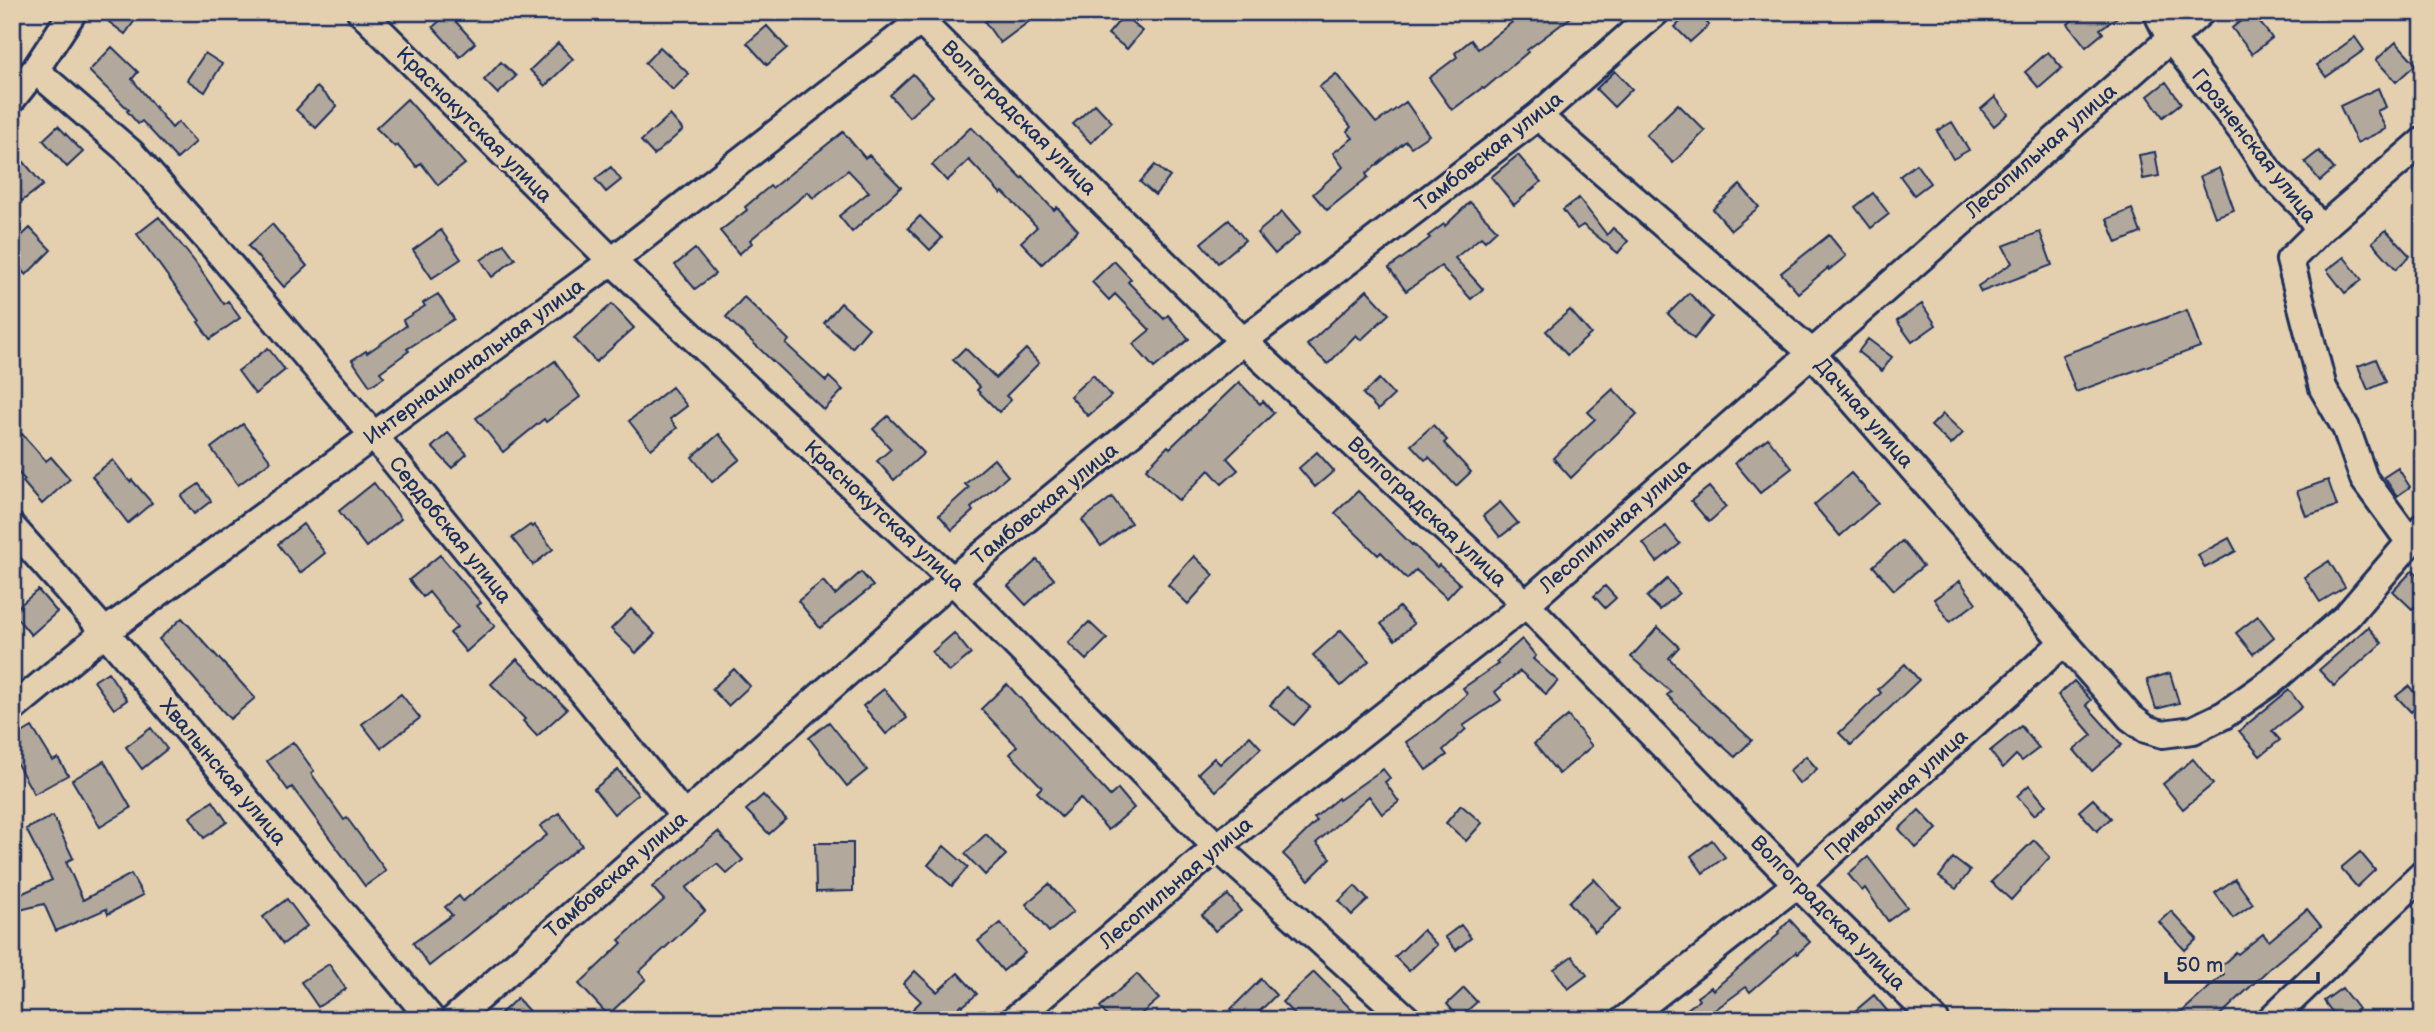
<svg xmlns="http://www.w3.org/2000/svg" width="2435" height="1032" font-family="'Balsamiq Sans',sans-serif">
<style>
.building{fill:#b2a89b;stroke:#1b2f5e;stroke-width:2}
.lines{fill:none;stroke-linecap:round;stroke-linejoin:round}
.minor-casing{stroke:#1b2f5e;stroke-width:32}
.minor{stroke:#e4d0af;stroke-width:26}
.labels{text-anchor:middle;dominant-baseline:central;stroke-width:5;stroke-linejoin:round;paint-order:stroke}
.street-label{font-size:21px;fill:#1b2f5e;stroke:#e4d0af}
</style>
<rect width="100%" height="100%" fill="#e4d0af"/>
<filter id="ink" filterUnits="userSpaceOnUse"><feTurbulence type="fractalNoise" baseFrequency=".0143" numOctaves="2"/><feDisplacementMap in="SourceGraphic" scale="14" xChannelSelector="R" yChannelSelector="G"/><feConvolveMatrix kernelMatrix="1 2 1 2 8 2 1 2 1" color-interpolation-filters="sRGB"/></filter>
<g filter="url(#ink)">
<path class="building" d="M116 12H141L125 34 109 22Z
M998 12H1042L1000 43 985 22Z
M1525 12H1578L1527 50 1528 52 1484 89 1482 88 1452 110 1429 78 1457 57 1455 53 1471 40 1478 49Z
M1690 12H1697L1709 25 1690 42 1675 27Z
M2082 12H2125L2100 29 2103 33 2086 47 2068 24Z
M2252 12 2272 38 2252 54 2232 28Z
M448 13 475 43 460 57 433 27Z
M1124 15 1142 31 1127 49 1108 34Z
M767 26 787 48 767 65 747 43Z
M2355 37 2364 50 2326 77 2317 65Z
M2396 42 2416 64 2396 82 2376 60Z
M558 43 573 59 545 86 530 70Z
M112 47 138 72 132 79 172 128 178 122 196 142 177 159 142 121 138 124 127 111 129 110 89 71Z
M660 47 689 74 673 90 645 63Z
M2048 52 2062 68 2039 88 2025 72Z
M205 53 222 64 205 92 187 80Z
M501 62 516 76 498 94 484 80Z
M1615 71 1632 89 1614 107 1596 89Z
M913 74 933 96 909 117 890 95Z
M1336 74 1376 123 1406 102 1429 135 1411 147 1406 141 1366 174 1368 177 1327 210 1313 194 1343 167 1333 153 1353 138 1347 131 1351 127 1319 87Z
M2166 82 2181 103 2163 117 2148 96Z
M317 87 337 106 316 128 296 110Z
M2378 88 2386 107 2377 111 2386 129 2357 143 2340 106Z
M1995 97 2008 114 1994 126 1981 109Z
M407 99 465 164 438 185 421 163 417 167 397 145 395 147 376 128Z
M1095 104 1112 122 1091 143 1073 124Z
M1678 104 1705 131 1673 163 1646 135Z
M670 115 683 130 654 155 641 141Z
M1952 122 1969 150 1953 159 1937 131Z
M58 126 83 152 67 167 43 140Z
M971 127 1022 179 1023 177 1054 210 1057 207 1078 230 1042 264 1021 242 1037 227 1003 192 1001 194 969 160 947 181 932 165Z
M843 132 865 158 869 155 901 187 852 232 839 216 869 192 848 170 813 198 808 192 750 240 752 243 739 254 720 231 747 210 745 207 770 186 772 188Z
M2319 151 2334 169 2320 181 2305 162Z
M2155 152 2159 176 2143 179 2139 155Z
M1518 155 1541 182 1514 205 1491 177Z
M24 162 43 185 22 201 12 189V172Z
M1916 164 1930 183 1914 195 1900 176Z
M1155 165 1170 177 1155 195 1140 182Z
M611 167 621 180 606 192 595 179Z
M2219 168 2234 210 2215 217 2200 176Z
M1740 185 1759 207 1731 230 1713 209Z
M1873 193 1889 214 1871 228 1855 207Z
M1579 198 1607 235 1613 228 1628 241 1618 253 1583 225 1577 229 1563 210Z
M1470 202 1497 230 1485 241 1481 237 1455 258 1483 289 1471 299 1441 266 1406 291 1389 268 1430 238 1428 236 1444 224 1445 226Z
M2132 209 2141 233 2117 243 2107 219Z
M1282 212 1300 233 1275 254 1257 233Z
M920 216 942 238 930 250 908 228Z
M159 217 195 262 224 304 228 301 240 318 210 339 198 322 200 321 137 234Z
M1229 220 1245 240 1218 263 1201 243Z
M272 224 307 266 284 287 248 246Z
M30 228 51 250 26 275 12 261V245Z
M441 230 461 259 432 278 413 250Z
M2386 230 2410 256 2396 269 2372 242Z
M2040 232 2052 265 1981 292 1978 286 2012 263 2003 246Z
M1829 235 1846 256 1829 270 1828 268 1798 293 1781 273Z
M504 244 515 259 492 277 481 260Z
M695 249 715 274 695 289 675 265Z
M2344 257 2362 280 2345 293 2327 270Z
M1114 261 1131 279 1128 282 1164 319 1168 315 1189 339 1154 368 1133 344 1150 330 1115 294 1109 300 1092 282Z
M1367 290 1389 314 1361 340 1356 335 1328 364 1307 345Z
M1689 293 1712 317 1694 339 1668 314Z
M438 294 454 319 407 349 409 351 380 372 384 377 370 386 352 360 366 351 367 353 406 326 403 320 425 306 423 303Z
M744 297 789 340 786 344 826 381 829 377 843 390 824 410 726 317Z
M841 303 869 328 852 348 824 323Z
M612 304 634 328 596 362 574 338Z
M1922 304 1936 325 1912 342 1897 321Z
M1570 310 1591 334 1567 355 1546 331Z
M2187 310 2200 347 2076 392 2062 355Z
M1868 339 1892 357 1882 371 1858 352Z
M268 348 285 370 255 394 238 371Z
M965 348 996 378 1026 349 1039 363 1006 396 1011 400 999 412 977 390 980 387 953 360Z
M2376 359 2386 382 2368 390 2358 366Z
M555 361 580 397 546 422 544 419 503 452 476 418Z
M1093 375 1111 396 1088 416 1070 396Z
M1379 379 1394 395 1378 410 1363 394Z
M1239 382 1260 404 1263 401 1274 413 1227 458 1238 470 1222 484 1209 470 1179 501 1146 469 1168 446 1170 448Z
M672 387 687 406 670 419 677 428 651 449 629 421Z
M1613 389 1637 414 1571 478 1553 458 1595 419 1588 412Z
M1943 414 1963 433 1951 445 1931 426Z
M888 416 924 453 894 480 877 461 891 449 873 429Z
M243 424 271 461 238 485 211 448Z
M1433 425 1447 440 1444 443 1471 472 1456 486 1429 457 1425 460 1411 445Z
M448 433 467 454 452 468 432 447Z
M22 434 46 461 51 457 70 479 42 504 23 482 25 480 12 466V443Z
M719 434 740 459 712 482 692 457Z
M1768 438 1792 468 1760 493 1735 463Z
M1317 452 1334 471 1315 487 1299 468Z
M994 459 1008 476 971 508 973 511 952 530 939 515 969 488 965 484Z
M113 460 130 482 132 480 152 503 128 523 92 476Z
M2398 468 2410 487 2397 496 2384 477Z
M1851 473 1878 503 1840 536 1814 505Z
M2328 480 2337 506 2306 516 2297 491Z
M374 483 401 519 366 547 339 511Z
M199 484 211 501 194 514 181 496Z
M1709 487 1726 507 1709 522 1691 501Z
M1358 491 1412 545 1413 544 1437 567 1439 565 1460 584 1447 598 1416 570 1407 579 1381 552 1378 555 1335 513Z
M1112 497 1131 523 1101 546 1082 520Z
M1500 502 1518 523 1500 537 1483 516Z
M303 524 325 553 300 573 278 544Z
M530 525 532 527 534 525 553 549 533 565 512 538Z
M1666 526 1680 544 1657 562 1643 543Z
M2229 538 2236 551 2205 568 2198 555Z
M1902 541 1923 566 1894 590 1873 566Z
M440 555 481 603 477 606 495 626 466 652 450 633 457 627 429 592 423 597 409 580Z
M1194 556 1214 575 1188 604 1168 585Z
M1037 560 1054 579 1026 605 1008 586Z
M2329 561 2345 587 2320 602 2304 577Z
M2413 570 2423 580V598L2412 609 2393 591Z
M861 572 873 586 820 628 798 601 823 581 835 595Z
M1667 579 1679 593 1660 610 1647 597Z
M1960 581 1976 603 1950 622 1934 599Z
M1605 586 1616 598 1605 608 1594 596Z
M38 590 57 612 31 635 12 612Z
M1399 607 1414 624 1395 640 1381 624Z
M631 609 655 634 636 653 611 629Z
M2258 616 2274 637 2253 654 2236 633Z
M182 618 255 698 230 719 159 639Z
M1089 622 1107 639 1086 660 1068 643Z
M1658 627 1679 647 1669 658 1708 700 1752 740 1735 757 1675 703 1667 695 1671 692 1631 657Z
M2368 627 2382 643 2334 686 2319 670Z
M1341 630 1369 661 1341 686 1313 655Z
M954 633 971 654 949 672 932 652Z
M1522 639 1536 656 1533 659 1558 681 1546 694 1520 671 1495 692 1501 700 1463 726 1466 729 1443 750 1447 755 1426 770 1406 742 1436 721 1467 694 1463 688 1498 664 1496 662Z
M517 659 567 709 537 736 523 721 525 719 491 684Z
M1905 664 1919 680 1851 745 1839 733 1881 693 1878 689Z
M734 669 750 686 728 706 712 689Z
M108 672 127 700 114 709 94 681Z
M2170 673 2179 703 2156 709 2147 680Z
M2074 681 2091 700 2086 705 2122 745 2092 771 2074 750 2092 735 2058 695Z
M1007 684 1110 796 1118 789 1134 808 1108 830 1080 798 1061 817 1037 792 1042 787 1010 754 1017 746 981 709Z
M2409 686 2422 702 2411 712 2396 696Z
M1286 687 1310 707 1294 725 1270 705Z
M884 689 907 718 886 734 863 706Z
M2289 690 2302 707 2272 731 2280 740 2260 756 2239 731Z
M401 694 420 718 381 748 362 724Z
M1568 716 1592 746 1559 774 1534 744Z
M829 722 867 770 847 786 809 738Z
M2021 726 2039 748 2022 761 2016 755 2003 768 1990 751Z
M32 727 53 761 58 758 68 775 34 794 12 755V739Z
M151 728 167 749 142 769 126 747Z
M1250 736 1261 748 1216 791 1198 773 1214 758 1220 764Z
M293 742 314 771 311 773 344 820 347 818 386 871 365 886 292 787 288 790 267 761Z
M1806 756 1817 769 1800 784 1789 771Z
M2193 759 2213 784 2183 809 2163 784Z
M104 761 131 808 100 827 72 780Z
M1383 769 1390 778 1385 782 1399 802 1382 814 1369 796 1316 843 1331 858 1309 880 1283 854 1317 821 1314 818 1338 798 1339 800Z
M618 770 638 794 614 814 594 789Z
M2029 785 2046 805 2034 815 2017 796Z
M763 795 786 819 769 834 746 810Z
M2093 799 2111 818 2097 831 2079 811Z
M213 801 227 822 204 838 190 817Z
M1461 805 1482 823 1466 841 1446 823Z
M1919 810 1937 829 1916 848 1899 829Z
M559 813 582 845 429 966 413 943 452 915 445 907 459 896 463 901 547 835 540 826Z
M53 816 73 858 66 862 83 900 131 874 143 895 108 914 106 909 56 931 44 904 12 912V898L52 880 26 829Z
M718 832 743 860 727 874 717 864 686 888 705 911 639 972 646 979 608 1015 579 984 622 943 619 940 664 900 652 887Z
M986 834 1006 855 985 875 965 854Z
M1712 840 1725 857 1703 873 1691 856Z
M2034 840 2050 857 2011 900 1991 882Z
M815 843H853V891L816 892Z
M944 846 968 867 952 886 928 865Z
M2360 852 2375 870 2357 887 2342 870V867Z
M1868 857 1907 907 1888 921 1865 888 1862 891 1848 874Z
M1953 858 1970 871 1956 889 1939 877Z
M1594 879 1621 909 1595 932 1569 902Z
M2235 879 2253 904 2233 918 2215 893Z
M1049 884 1073 912 1049 932 1026 904Z
M1355 886 1368 900 1352 915 1339 901Z
M1228 895 1241 911 1215 931 1202 915Z
M287 899 307 926 283 944 263 917Z
M2307 909 2321 926 2272 966 2228 1008 2214 1020H2173L2224 974 2219 968 2236 952 2238 954 2263 934 2269 941Z
M2171 911 2197 939 2185 950 2159 922Z
M1790 920 1810 942 1797 954 1796 952 1750 992 1746 987 1701 1020H1673L1699 1000 1697 997 1711 987 1713 990 1779 934 1778 932Z
M1001 923 1025 953 1003 971 978 941Z
M1461 925 1471 938 1456 950 1445 937Z
M1423 930 1437 945 1409 971 1395 957Z
M1572 956 1587 975 1568 989 1554 969Z
M329 964 346 989 318 1007 301 982Z
M915 971 937 992 958 973 977 994 963 1006 961 1005 947 1020H902L921 1001 903 984Z
M1314 972 1362 1020H1300L1282 1002Z
M1137 974 1159 999 1134 1020H1110L1100 1007Z
M1261 979 1276 995 1251 1020H1241L1231 1009Z
M1464 988 1477 1002 1459 1018 1447 1004Z
M2342 988 2358 1009 2343 1020H2338L2324 1001Z
M1874 995 1895 1020H1862L1855 1011Z
M517 998 537 1020H494Z"/>
<g class="lines">
<g class="minor-casing">
<path id="minor" d="M361 12 612 261 952 580 1217 847 1408 1020
M911 12 1243 341 1526 604 1797 884 1935 1020
M2157 12 2170 38 2243 132 2269 172 2304 207 2320 230 2290 260 2323 388 2346 428 2364 479 2410 542
M35 70 130 152 212 244 374 436 684 816
M12 99 35 70 73 12
M1538 116 1811 352 2064 642 2130 717 2146 729 2163 734 2193 730 2224 715 2272 681 2347 616 2423 527
M2320 230 2423 141
M12 527 105 632 432 1020
M12 709 105 632 612 261 932 12
M453 1020 952 580 1243 341 1538 116 1656 12
M1014 1020 1217 847 1526 604 2201 12
M1624 1020 1797 884 2064 642
M2270 1020 2423 874"/>
</g>
<use href="#minor" class="minor"/>
</g>
</g>
<g class="labels">
<g class="street-label">
<text transform="translate(1019 118) rotate(45)">Волгоградская улица</text>
<text transform="translate(474 125) rotate(45)">Краснокутская улица</text>
<text transform="translate(2254 146) rotate(52)">Грозненская улица</text>
<text transform="translate(2041 151) rotate(-41)">Лесопильная улица</text>
<text transform="translate(1489 152) rotate(-38)">Тамбовская улица</text>
<text transform="translate(474 362) rotate(-36)">Интернациональная улица</text>
<text transform="translate(1864 413) rotate(49)">Дачная улица</text>
<text transform="translate(1045 504) rotate(-39)">Тамбовская улица</text>
<text transform="translate(1427 512) rotate(43)">Волгоградская улица</text>
<text transform="translate(884 516) rotate(43)">Краснокутская улица</text>
<text transform="translate(1615 526) rotate(-41)">Лесопильная улица</text>
<text transform="translate(450 530) rotate(51)">Сердобская улица</text>
<text transform="translate(223 772) rotate(50)">Хвалынская улица</text>
<text transform="translate(1896 795) rotate(-42)">Привальная улица</text>
<text transform="translate(616 875) rotate(-41)">Тамбовская улица</text>
<text transform="translate(1176 883) rotate(-40)">Лесопильная улица</text>
<text transform="translate(1828 913) rotate(45)">Волгоградская улица</text>
</g>
</g>
<rect width="2435" height="1032" fill="none" stroke="#e4d0af" stroke-width="42"/>
<rect x="21" y="21" width="2393" height="990" fill="none" stroke="#1b2f5e" stroke-width="2.5" filter="url(#ink)"/>
<path d="M2166 972v10h152v-10" fill="none" stroke="#1b2f5e" stroke-width="3.5"/>
<text x="2176" y="972" font-size="21" fill="#1b2f5e" stroke="#e4d0af" stroke-width="5" paint-order="stroke">50 m</text>
</svg>
